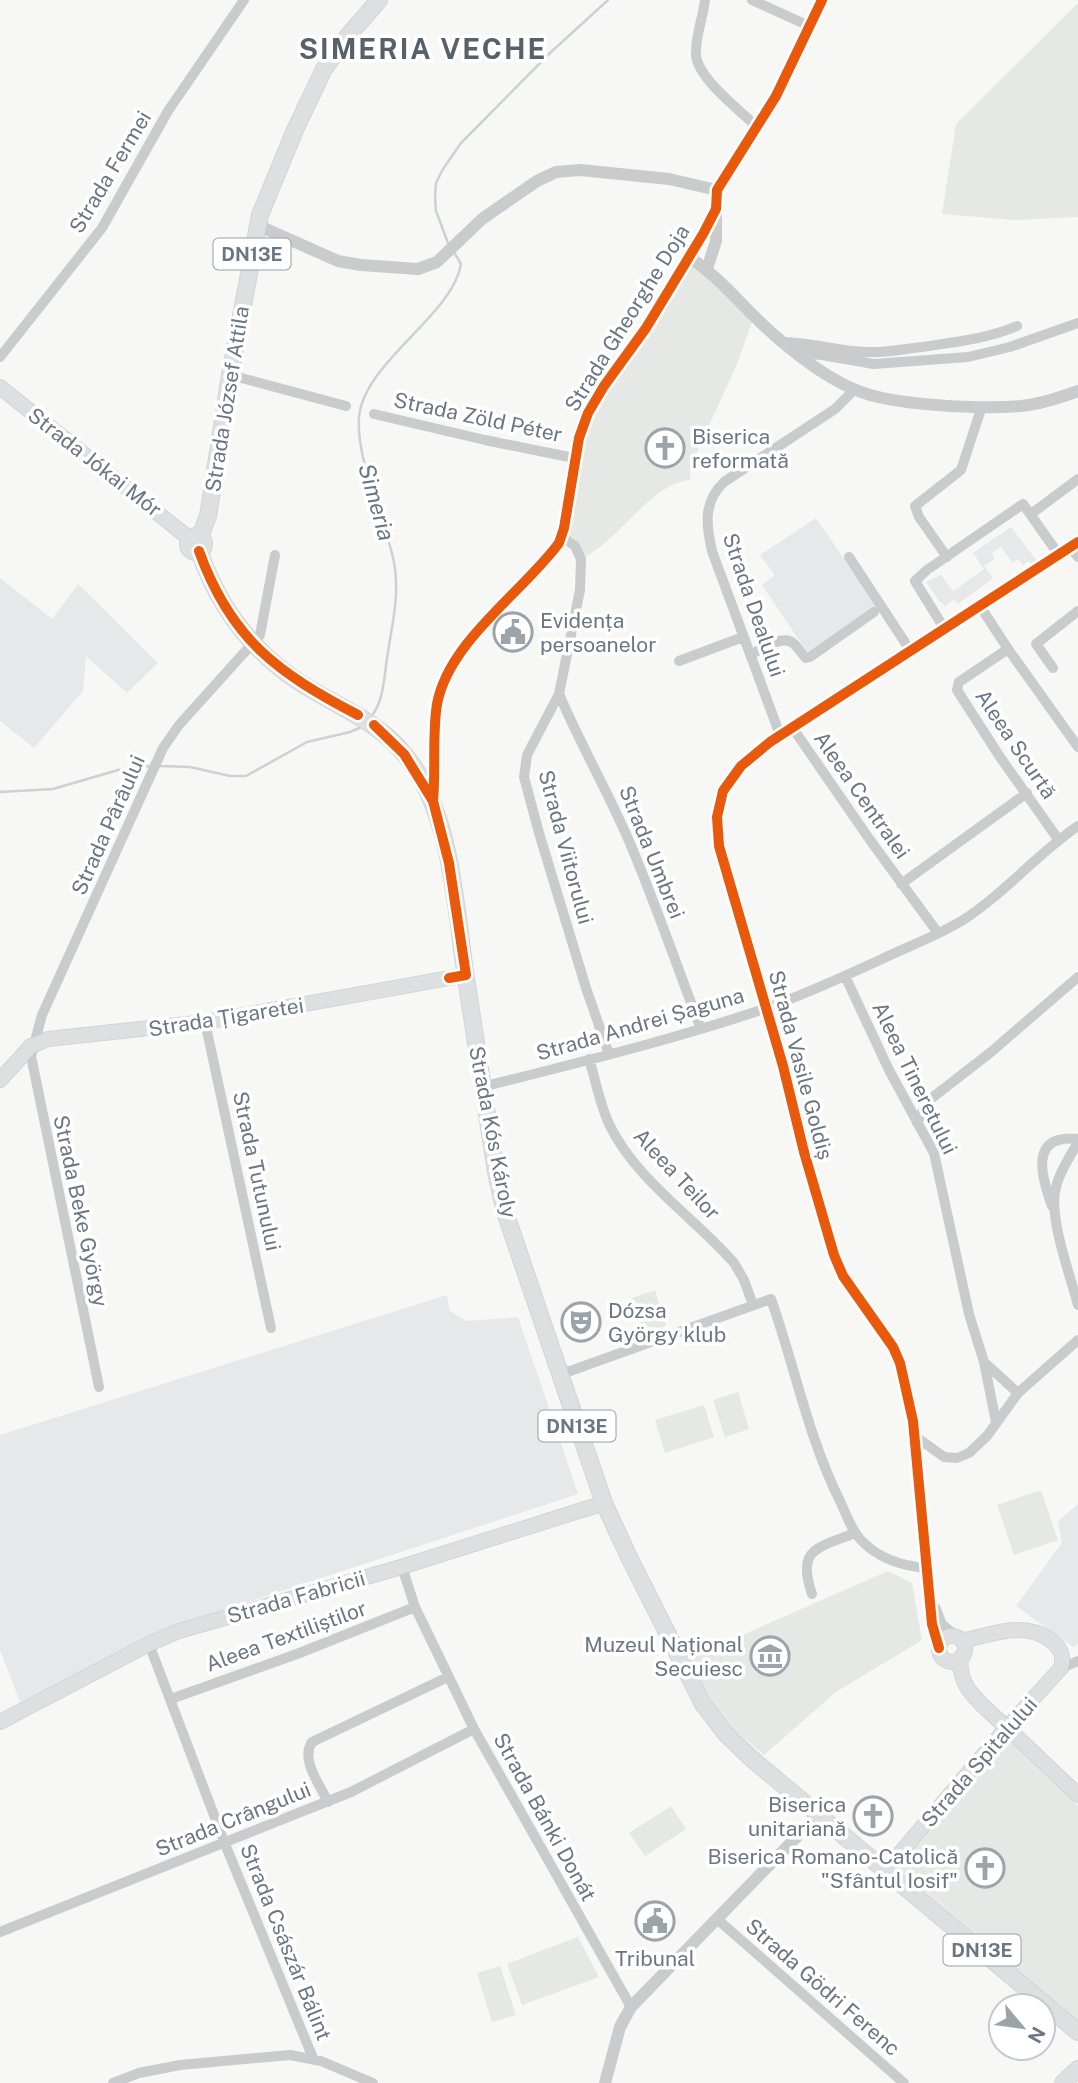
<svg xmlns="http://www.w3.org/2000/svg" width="1078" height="2083" font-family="'Public Sans',sans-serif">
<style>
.built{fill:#e7e8e9}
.green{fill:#e5e8e4}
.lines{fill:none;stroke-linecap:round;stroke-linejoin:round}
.stream{stroke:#cbd2d4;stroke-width:2.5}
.secondary-casing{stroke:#d3d4d4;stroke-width:16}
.primary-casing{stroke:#d3d4d4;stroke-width:18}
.minor{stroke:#cacbcc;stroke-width:10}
.tertiary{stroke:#cacbcc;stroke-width:12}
.secondary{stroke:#dedfe0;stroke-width:14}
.primary{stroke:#dedfe0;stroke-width:16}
.secondary-bridge-casing{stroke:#d3d4d4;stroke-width:16;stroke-linecap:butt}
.secondary-bridge{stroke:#dedfe0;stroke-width:14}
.cycleway-casing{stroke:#fff;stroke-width:15}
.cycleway{stroke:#e8590c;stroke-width:10}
.labels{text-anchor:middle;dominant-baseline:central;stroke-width:7;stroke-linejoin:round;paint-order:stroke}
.shield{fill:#fff;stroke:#97a0a8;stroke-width:2}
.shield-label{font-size:19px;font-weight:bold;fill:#6a7783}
.street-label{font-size:21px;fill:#6a7783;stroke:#fff}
.poi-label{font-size:21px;fill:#6a7783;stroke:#fff;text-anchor:start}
.water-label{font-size:23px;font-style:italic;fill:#66777f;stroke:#fff}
.district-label{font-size:28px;font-weight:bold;letter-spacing:2px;fill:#576169;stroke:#fff}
</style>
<rect width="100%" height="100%" fill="#f7f7f6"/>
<path class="built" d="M816 518 877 607 809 655 762 585 775 575 760 555Z
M1011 527 1037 561 1031 564 1029 561 1023 565 1018 559 1013 563 1001 547 992 553 995 559 984 566 993 578 958 604 954 599 945 606 939 601 926 582 941 575 953 591 984 569 973 553Z
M0 578 52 619 78 584 158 663 127 693 86 656 83 691 34 748 0 721Z
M447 1295 450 1311 467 1321 518 1317 578 1494 175 1626 20 1702 0 1650V1435Z
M1078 1504V1644L1073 1647 1016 1606 1062 1543 1058 1521Z"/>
<path class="green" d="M1078 3V217L1015 220 942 214 956 124Z
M689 257 754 316 737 364 691 465 690 480C649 484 620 541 581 559L564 528 579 438Z
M655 1290 666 1326 644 1333 632 1298Z
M738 1392 749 1429 725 1437 713 1400Z
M704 1405 714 1437 665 1453 655 1420Z
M1041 1490 1058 1540 1014 1555 997 1505Z
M888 1571 912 1583 922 1640 836 1692 764 1755 734 1729 711 1699 690 1658Z
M1011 1739 1078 1806V2022L898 1868Z
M671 1806 686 1829 645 1856 629 1833Z
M578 1937 599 1977 522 2005 507 1964Z
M500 1966 516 2015 492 2022 477 1973Z"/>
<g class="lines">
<path class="stream" d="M448 243 436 211 435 197 436 183 443 169 461 143 550 53 608 0
M370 718C384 702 384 678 387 658 392 625 400 595 394 562 385 518 356 462 359 417 364 362 453 315 461 264L454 252
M160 766 190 767 230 776H246L307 742 350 732 364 726
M0 792 53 789 118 770 149 766"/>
<g class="secondary-casing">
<path id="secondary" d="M0 387 190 539
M0 1080 31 1046 48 1039 205 1022 466 975
M939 1649a13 13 0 1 1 26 0a13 13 0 1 1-26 0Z
M961 1657C957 1685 977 1700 996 1718
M0 1722 149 1644 179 1631 398 1568 604 1503
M1017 1737 1078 1795
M886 1870 1003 1732 1061 1668C1064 1658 1062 1650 1054 1643 1028 1619 992 1634 962 1641"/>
</g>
<g class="primary-casing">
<path id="primary" d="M188 544a8 8 0 1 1 16 0a8 8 0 1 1-16 0Z
M200 537 208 516 230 375 260 215 295 130 324 69 347 37 379 0
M199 551C221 614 260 662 319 694 350 712 382 726 405 755 452 812 455 906 466 978 476 1042 486 1107 496 1172L505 1212 604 1503 628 1555 703 1704 726 1734 752 1759 1078 2032
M1063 2083 1078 2069"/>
</g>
<path class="minor" d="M705 0C703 18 695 37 696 55 698 79 740 110 757 127
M752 0 809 26
M717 190 776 96 822 0
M781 342C811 342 838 351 867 352 886 353 904 349 922 347 955 342 986 339 1017 326
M797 353 822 355 874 364 968 357 1010 347 1078 323
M0 357 102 228 168 111 244 0
M230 375 346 406
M374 414 485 440 574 458
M1031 514 1078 479
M562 537 575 546 581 559 580 590 559 694 527 755 524 777 539 833 586 988 609 1054
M1070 548 1078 557
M849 557 910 650
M947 557 919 517 915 506 961 470 982 406
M980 606 1008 649 1078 747
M944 628 915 581 927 570 1023 504 1059 555
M1008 649 959 682 957 690 1000 757 1058 839
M750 655C761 650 783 633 794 644 799 648 801 654 806 658L810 657 874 612
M679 661 743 637
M1053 668 1036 644 1078 611
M559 694C581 746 610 795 632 848 657 908 678 969 701 1029
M792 727 870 840 938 933
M780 735 712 551C706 525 703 502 724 482L835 409 855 389
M901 884 1027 793
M845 976 889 1070 934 1153 969 1314 984 1362 996 1422
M205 1022 271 1328
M589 1059C596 1081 600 1106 610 1126 638 1182 694 1217 734 1263L744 1280 753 1305
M482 1087C577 1063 672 1040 764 1009 804 995 843 977 882 959 909 946 937 936 963 920 1005 893 1037 854 1078 826
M917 1123 928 1101 991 1052 1078 977
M1078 1142C1070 1157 1058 1174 1055 1192 1050 1221 1070 1275 1078 1305
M1052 1206C1041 1176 1029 1134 1078 1139
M984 1362 1018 1393
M559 1375 771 1299C795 1367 808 1437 840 1501 846 1514 851 1529 860 1539 877 1558 902 1566 927 1568
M99 1387 31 1056 42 1015 163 748 179 725 260 635 275 555
M915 1436 944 1457 957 1458 969 1453 987 1436 1018 1393 1078 1340
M402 1567 415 1607 474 1729 631 2007
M812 1594C796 1548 818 1548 855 1533
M149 1644 225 1844 313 2058
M1061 1668 1078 1661
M171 1699 297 1654 415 1607
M328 1802C320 1785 300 1759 312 1742L448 1677
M717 1919 904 2083
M0 1932 351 1792 474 1729
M113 2083 139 2073 180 2065 290 2055 321 2061 373 2083"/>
<path class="tertiary" d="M257 225 338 261 361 265 418 269 437 262 482 219 537 181 556 172 580 170 669 179 717 190 716 209 703 234 646 328 604 386 582 426 574 458 564 528 559 543C522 593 449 641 437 704 432 735 436 769 433 801
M689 257C724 280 748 314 780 340 802 359 829 379 856 390 893 406 981 409 1021 406 1041 404 1059 398 1078 391
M707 269 716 241V209
M935 1609 941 1625 956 1637
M939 1648 932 1624 913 1421 900 1363 893 1347 843 1276 834 1255 804 1152 783 1066 719 846 717 817 723 791 741 766 770 742 1078 542
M605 2083 620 2027 631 2007 819 1814"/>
<use href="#secondary" class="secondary"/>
<use href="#primary" class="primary"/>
<g class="secondary-bridge-casing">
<path id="secondary-bridge" d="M996 1718 1017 1737"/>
</g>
<use href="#secondary-bridge" class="secondary-bridge"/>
<g class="cycleway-casing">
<path id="cycleway" d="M199 551C231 640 278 673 358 715
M374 725 404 754 433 801 449 863 466 975 449 978
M433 801C436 769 432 735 437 704 449 641 522 593 559 543L564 528 579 438 588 413 604 386 646 328 703 234 716 209 717 190 776 96 822 0
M939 1648 932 1624 913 1421 900 1363 893 1347 843 1276 834 1255 804 1152 783 1066 719 846 717 817 723 791 741 766 770 742 1078 542"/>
</g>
<use href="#cycleway" class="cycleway"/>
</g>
<defs>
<g id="church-ring" transform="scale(2.0125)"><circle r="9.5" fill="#fff" stroke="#9ba4ab" stroke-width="1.5"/><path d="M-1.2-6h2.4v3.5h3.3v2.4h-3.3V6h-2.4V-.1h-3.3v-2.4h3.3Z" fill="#9ba4ab"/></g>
<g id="civic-ring" transform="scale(2.0125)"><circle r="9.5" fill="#fff" stroke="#9ba4ab" stroke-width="1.5"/><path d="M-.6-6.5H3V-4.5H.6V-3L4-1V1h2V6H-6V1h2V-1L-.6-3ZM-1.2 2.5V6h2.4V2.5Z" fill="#9ba4ab"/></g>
<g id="theatre-ring" transform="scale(2.0125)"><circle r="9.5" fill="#fff" stroke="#9ba4ab" stroke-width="1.5"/><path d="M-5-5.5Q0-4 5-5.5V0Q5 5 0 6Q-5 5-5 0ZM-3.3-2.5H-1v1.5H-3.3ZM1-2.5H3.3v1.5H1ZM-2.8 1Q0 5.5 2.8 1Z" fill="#9ba4ab"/></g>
<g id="museum-ring" transform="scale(2.0125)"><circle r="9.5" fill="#fff" stroke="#9ba4ab" stroke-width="1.5"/><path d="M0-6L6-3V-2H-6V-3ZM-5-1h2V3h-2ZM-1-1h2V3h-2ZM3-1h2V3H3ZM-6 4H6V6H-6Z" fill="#9ba4ab"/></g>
</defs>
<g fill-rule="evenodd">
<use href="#church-ring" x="665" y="448"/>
<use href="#civic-ring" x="513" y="632"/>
<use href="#theatre-ring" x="581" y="1322"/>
<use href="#museum-ring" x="770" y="1656"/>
<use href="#church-ring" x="873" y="1816"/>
<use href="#church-ring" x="985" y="1868"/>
<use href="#civic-ring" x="655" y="1921"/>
</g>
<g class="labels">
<g class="shield">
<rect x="213.5" y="238.5" width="77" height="31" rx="5"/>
<rect x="538.5" y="1410.5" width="77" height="31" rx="5"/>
<rect x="943.5" y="1934.5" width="77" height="31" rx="5"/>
</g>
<g class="shield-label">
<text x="252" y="254">DN13E</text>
<text x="577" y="1426">DN13E</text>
<text x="982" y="1950">DN13E</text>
</g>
<g class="street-label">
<text transform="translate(110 172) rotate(-59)">Strada Fermei</text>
<text transform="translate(627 318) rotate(-58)">Strada Gheorghe Doja</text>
<text transform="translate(227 399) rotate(-81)">Strada József Attila</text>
<text transform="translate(478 417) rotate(12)">Strada Zöld Péter</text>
<text transform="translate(95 462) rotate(38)">Strada Jókai Mór</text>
<text transform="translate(754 605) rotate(71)">Strada Dealului</text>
<text transform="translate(1016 744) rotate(56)">Aleea Scurtă</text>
<text transform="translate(862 795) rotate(55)">Aleea Centralei</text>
<text transform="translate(108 825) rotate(-66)">Strada Pârâului</text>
<text transform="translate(566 847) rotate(75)">Strada Viitorului</text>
<text transform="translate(652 852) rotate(68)">Strada Umbrei</text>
<text transform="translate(226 1017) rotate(-9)">Strada Țigaretei</text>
<text transform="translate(640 1024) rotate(-16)">Strada Andrei Șaguna</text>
<text transform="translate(801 1065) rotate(75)">Strada Vasile Goldiș</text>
<text transform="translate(915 1078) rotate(64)">Aleea Tineretului</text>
<text transform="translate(493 1132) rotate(79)">Strada Kós Károly</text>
<text transform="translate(257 1171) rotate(78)">Strada Tutunului</text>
<text transform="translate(677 1174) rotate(47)">Aleea Teilor</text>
<text transform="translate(81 1211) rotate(78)">Strada Beke György</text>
<text transform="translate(296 1597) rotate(-16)">Strada Fabricii</text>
<text transform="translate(286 1636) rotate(-20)">Aleea Textiliștilor</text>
<text transform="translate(979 1762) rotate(-49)">Strada Spitalului</text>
<text transform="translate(545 1817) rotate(61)">Strada Bánki Donát</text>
<text transform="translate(233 1819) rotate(-22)">Strada Crângului</text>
<text transform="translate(286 1942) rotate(68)">Strada Császár Bálint</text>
<text transform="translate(823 1987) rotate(41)">Strada Gödri Ferenc</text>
</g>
<g class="poi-label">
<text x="692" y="436">Biserica<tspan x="692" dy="24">reformată</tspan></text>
<text x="540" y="620">Evidența<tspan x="540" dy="24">persoanelor</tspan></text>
<text x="608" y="1310">Dózsa<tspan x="608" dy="24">György klub</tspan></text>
<text x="743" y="1644" text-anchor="end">Muzeul Național<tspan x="743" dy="24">Secuiesc</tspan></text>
<text x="846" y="1804" text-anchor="end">Biserica<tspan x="846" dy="24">unitariană</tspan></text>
<text x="958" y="1856" text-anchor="end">Biserica Romano-Catolică<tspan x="958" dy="24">"Sfântul Iosif"</tspan></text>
<text x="655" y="1958" text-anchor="middle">Tribunal</text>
</g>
<g class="water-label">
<text transform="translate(377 502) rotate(74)">Simeria</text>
</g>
<g class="district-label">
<text x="423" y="48">SIMERIA VECHE</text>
</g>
</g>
<g transform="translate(1022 2027) rotate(119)"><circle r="33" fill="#ffffff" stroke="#c3c9cd" stroke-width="2"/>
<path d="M0-5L12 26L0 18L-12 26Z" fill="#9ba4ab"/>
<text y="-10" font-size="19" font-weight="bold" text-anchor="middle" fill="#6a7783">N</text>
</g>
</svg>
